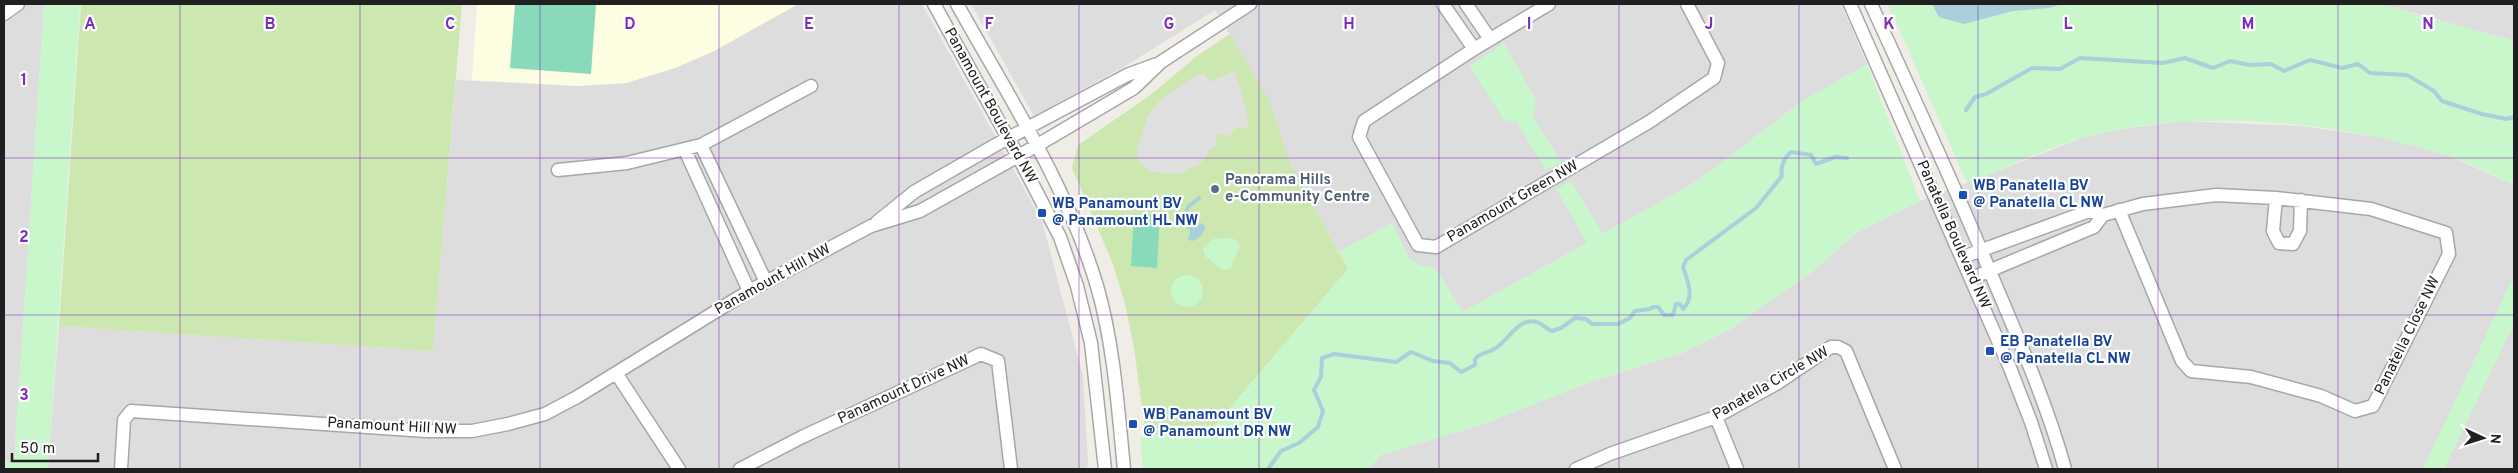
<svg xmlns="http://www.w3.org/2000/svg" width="2518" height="473" font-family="Overpass,sans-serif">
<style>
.residential{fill:#dedddd}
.education{fill:#fdfde2}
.grass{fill:#cce7b0}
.park{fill:#c7f7ca}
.pitch{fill:#89daba}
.parking{fill:#e0e0e0}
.water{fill:#aad0db}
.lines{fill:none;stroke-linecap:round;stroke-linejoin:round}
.stream{stroke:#aad0db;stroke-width:4}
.minor-casing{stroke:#a7a7a7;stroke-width:15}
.minor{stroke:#fff;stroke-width:12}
.grid{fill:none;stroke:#7b2cbf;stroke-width:1;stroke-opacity:0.55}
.service-dot{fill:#5c6f8a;stroke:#fff;stroke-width:2}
.transit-dot{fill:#1a4fb4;stroke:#fff;stroke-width:2}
.labels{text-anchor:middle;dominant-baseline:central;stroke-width:4.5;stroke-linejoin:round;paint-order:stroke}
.street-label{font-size:15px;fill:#202020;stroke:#fff}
.service-label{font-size:15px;font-weight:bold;fill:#4e5e75;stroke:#fff;text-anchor:start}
.transit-label{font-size:15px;font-weight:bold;fill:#164399;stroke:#fff;text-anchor:start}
.grid-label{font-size:16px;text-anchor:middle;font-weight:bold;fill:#7b2cbf;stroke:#fff;stroke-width:4.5;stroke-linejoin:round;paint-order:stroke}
</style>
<rect width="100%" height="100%" fill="#f0ede7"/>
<path class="residential" d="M4 4 44 5 14 463 4 462Z
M798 4H922L1042 221 1083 376 1088 464 1086 469H48L59 326 433 351 456 80 577 86 626 83 674 68 714 51Z
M971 4H1841L1867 64 1801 102 1694 183 1463 312 1435 268 1421 267 1410 261 1392 223 1339 252 1290 163 1270 102 1215 10 1127 65 1034 116Z
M2380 4H2514V41L2396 8Z
M2183 121 2301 126 2385 138 2447 155 2514 185V469H1369L1380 455 1481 425 1588 383 1682 353 1729 330 1811 273 1856 233 1920 201 2085 137 2121 129Z"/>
<path class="education" d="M477 4H798L714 51 675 68 626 83 577 86 472 80Z"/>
<path class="grass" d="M81 4H462L433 351 59 326Z
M1230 34 1270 102 1290 163 1348 269 1212 429 1146 436 1134 348 1125 304 1113 264 1072 168 1078 145 1149 96 1197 56Z"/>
<path class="park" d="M41 4H80L48 469H52H4V462H14L44 5Z
M1888 4H2380L2514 41V185C2492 175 2469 162 2445 155 2341 121 2193 107 2086 137 2048 147 2004 169 1967 183Z
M1504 43 1536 100 1533 116 1561 162 1546 171 1517 122 1504 120 1469 66Z
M1867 64 1920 201 1856 233 1811 273 1729 330 1682 353 1588 383 1481 425 1380 455 1369 469H1143L1140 437 1212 429 1348 269 1339 252 1392 223C1407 247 1400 265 1435 268L1463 312 1587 243 1556 189 1571 181 1603 234 1694 183 1801 102Z
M1232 238 1238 242 1239 248 1231 268 1223 270 1205 256 1203 248 1213 239Z
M1171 291a16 16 0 1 1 32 0a16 16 0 1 1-32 0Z
M2514 275V324L2444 469H2423Z"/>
<path class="pitch" d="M515 4H596L591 74 510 68Z
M1134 214 1160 215 1157 268 1131 266Z"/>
<path class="parking" d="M1235 71 1246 109 1248 128 1237 127 1235 130H1232L1231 136 1219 134 1215 138 1218 144 1209 151 1204 159 1199 165 1187 169 1183 174 1150 172 1143 166 1138 160 1137 150 1148 115 1161 99 1197 75 1205 74 1209 82Z"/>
<path class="water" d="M1932 4H2062L2049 8 2013 11 1964 24 1939 17Z
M1202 223 1206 227 1201 236 1193 241 1188 240 1191 228Z"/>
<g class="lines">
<path class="stream" d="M1966 110 1975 97 1986 94 2032 68 2060 69 2080 58 2163 63 2185 58 2213 68 2230 61 2250 65 2271 64 2284 71 2310 60 2342 68 2358 64 2370 73 2407 75 2434 91 2442 101 2482 114 2506 119 2514 117
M1191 229 1183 220 1188 207 1199 198
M1268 469 1281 451 1299 443 1318 427 1323 411 1314 390 1321 377 1322 358 1334 354 1396 362 1411 352 1433 361 1450 363 1461 372 1475 365V359C1481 352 1489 353 1496 348 1508 341 1520 314 1539 323 1544 325 1546 329 1552 331L1561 328 1575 318 1586 319 1592 324H1618L1630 318 1635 311 1650 309 1653 307H1658L1664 315H1673L1676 304H1680L1683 309C1695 297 1688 282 1683 267L1686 260 1756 208 1782 176C1780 167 1784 158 1791 152L1811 155 1816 164 1835 157 1847 158"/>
<g class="minor-casing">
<path id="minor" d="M934 4 1018 156 1060 237 1077 286 1091 343 1105 469
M957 4C1007 94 1067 185 1097 286 1114 345 1118 408 1124 469
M1443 4 1474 49
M1466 4 1490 39
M1549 4 1474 49 1364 121 1359 137 1418 245 1436 247 1649 122 1714 78 1718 63 1687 4
M1850 4 2010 368 2031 422 2046 469
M1871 4C1908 85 1946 167 1981 250 2011 323 2044 393 2065 469
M4 14 18 4
M701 145 766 282
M685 150 749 291
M558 170 627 163 701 145 811 86
M2276 198 2273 231 2279 243 2293 244 2300 231 2301 200
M877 222 914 192 999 143 1127 75 1157 64
M1963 257 2089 211 2103 215 2143 204 2216 195 2276 198 2371 209 2446 233 2449 254 2373 406 2355 411 2321 396 2251 377 2191 371 2182 361 2119 210
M1972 278 2094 227 2103 215
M616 373 679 469
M1716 417 1737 469
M121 469 124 420 131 411 426 431H472L508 424 545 414 577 397 749 291 871 226 920 211 1036 146 1134 88 1161 62 1250 4
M740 469 802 437 981 354 998 361 1011 469
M1576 469 1610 454 1716 417 1776 384 1831 347H1838L1846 351 1895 469"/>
</g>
<use href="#minor" class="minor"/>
</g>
<path class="grid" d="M180 4V469M360 4V469M540 4V469M719 4V469M899 4V469M1079 4V469M1259 4V469M1439 4V469M1619 4V469M1799 4V469M1978 4V469M2158 4V469M2338 4V469M4 158H2514M4 315H2514"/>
<circle class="service-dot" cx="1215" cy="189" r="5"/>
<g class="transit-dot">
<rect x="1958" y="190" width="10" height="10" rx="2.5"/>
<rect x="1037" y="208" width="10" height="10" rx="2.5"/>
<rect x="1985" y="346" width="10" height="10" rx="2.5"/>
<rect x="1128" y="419" width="10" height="10" rx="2.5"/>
</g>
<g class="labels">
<g class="street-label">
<text transform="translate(990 106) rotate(61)">Panamount Boulevard NW</text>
<text transform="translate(1513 202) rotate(-30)">Panamount Green NW</text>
<text transform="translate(1953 235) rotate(66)">Panatella Boulevard NW</text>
<text transform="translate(773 280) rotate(-29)">Panamount Hill NW</text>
<text transform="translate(2408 336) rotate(-64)">Panatella Close NW</text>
<text transform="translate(1771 384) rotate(-30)">Panatella Circle NW</text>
<text transform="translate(904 390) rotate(-25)">Panamount Drive NW</text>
<text transform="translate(392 427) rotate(3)">Panamount Hill NW</text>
</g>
<g class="service-label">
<text x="1225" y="180">Panorama Hills<tspan x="1225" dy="17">e-Community Centre</tspan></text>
</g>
<g class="transit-label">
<text x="1973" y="186">WB Panatella BV<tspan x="1973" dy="17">@ Panatella CL NW</tspan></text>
<text x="1052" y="204">WB Panamount BV<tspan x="1052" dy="17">@ Panamount HL NW</tspan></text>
<text x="2000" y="342">EB Panatella BV<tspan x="2000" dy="17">@ Panatella CL NW</tspan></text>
<text x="1143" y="415">WB Panamount BV<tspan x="1143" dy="17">@ Panamount DR NW</tspan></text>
</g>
</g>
<g class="grid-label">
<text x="90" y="29">A</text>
<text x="270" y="29">B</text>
<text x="450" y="29">C</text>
<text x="630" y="29">D</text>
<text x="809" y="29">E</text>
<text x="989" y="29">F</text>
<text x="1169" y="29">G</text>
<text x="1349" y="29">H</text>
<text x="1529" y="29">I</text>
<text x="1709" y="29">J</text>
<text x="1889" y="29">K</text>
<text x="2068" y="29">L</text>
<text x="2248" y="29">M</text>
<text x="2428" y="29">N</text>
<text x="24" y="85">1</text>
<text x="24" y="242">2</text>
<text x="24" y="400">3</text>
</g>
<rect width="2518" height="473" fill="none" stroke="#202020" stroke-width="10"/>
<g transform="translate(2483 438) rotate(94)" stroke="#ffffff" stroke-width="4" paint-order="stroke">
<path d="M0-4L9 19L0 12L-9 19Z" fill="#202020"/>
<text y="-8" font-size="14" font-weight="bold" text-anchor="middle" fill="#202020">N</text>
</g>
<path d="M12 453v8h86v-8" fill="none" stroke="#202020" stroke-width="2.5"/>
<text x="20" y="453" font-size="15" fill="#202020" stroke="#ffffff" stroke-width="4" paint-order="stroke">50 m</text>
</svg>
